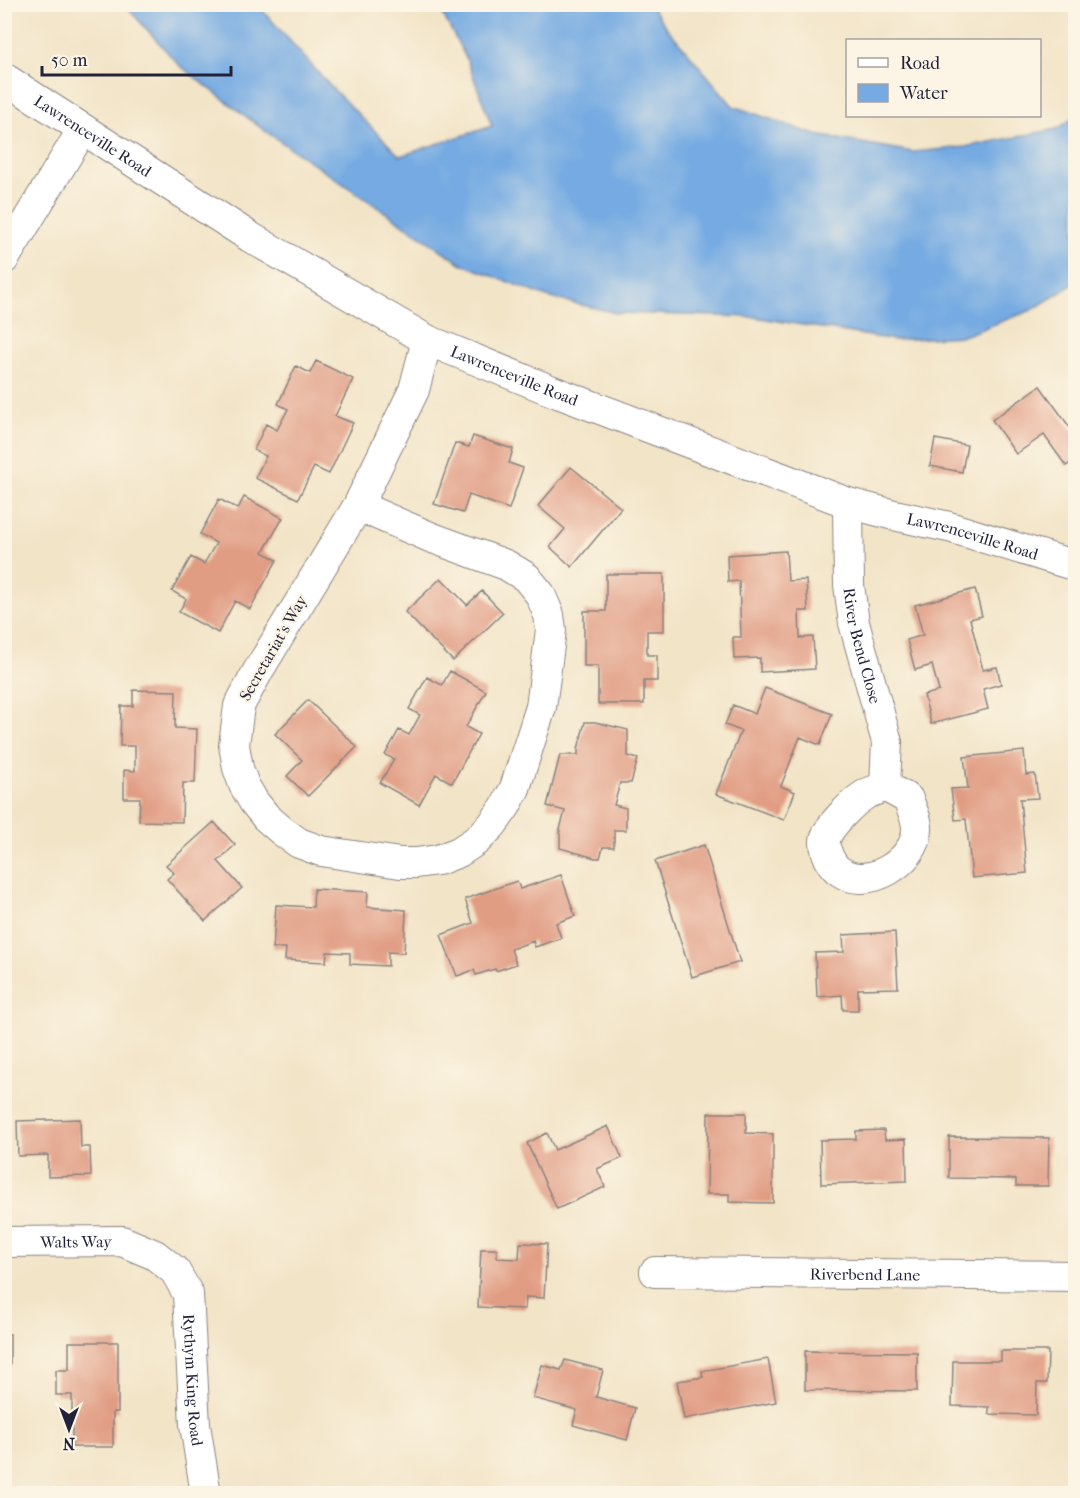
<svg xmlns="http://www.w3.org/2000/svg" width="1080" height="1498" font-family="'IM FELL French Canon',serif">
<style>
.water{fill:#75aae2;stroke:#4c668e;stroke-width:1.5}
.building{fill:#e19d84}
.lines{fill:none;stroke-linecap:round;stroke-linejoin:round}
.minor-casing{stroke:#8a8381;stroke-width:32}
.minor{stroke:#fff;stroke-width:30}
.labels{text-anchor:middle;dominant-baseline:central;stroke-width:4.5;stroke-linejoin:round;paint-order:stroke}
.street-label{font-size:16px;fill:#22223b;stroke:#fcf5e5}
</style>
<rect width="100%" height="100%" fill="#fcf5e5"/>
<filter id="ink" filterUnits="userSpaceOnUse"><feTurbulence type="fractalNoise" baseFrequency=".0167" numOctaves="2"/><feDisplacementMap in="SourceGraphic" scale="12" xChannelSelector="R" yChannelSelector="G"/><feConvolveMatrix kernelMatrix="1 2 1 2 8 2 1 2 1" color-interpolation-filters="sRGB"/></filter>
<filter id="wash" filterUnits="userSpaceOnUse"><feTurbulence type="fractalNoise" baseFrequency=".008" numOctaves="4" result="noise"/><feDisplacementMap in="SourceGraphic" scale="24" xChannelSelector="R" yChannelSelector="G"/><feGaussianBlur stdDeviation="1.35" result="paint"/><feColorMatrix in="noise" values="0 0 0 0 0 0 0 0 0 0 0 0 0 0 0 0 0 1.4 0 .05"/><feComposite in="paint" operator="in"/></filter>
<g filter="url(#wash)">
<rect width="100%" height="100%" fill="#f2e4c7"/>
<path class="water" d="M125 5H258L331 87 400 156 492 126 467 60 438 5H650L667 28 733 106 816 135 913 152 965 147 1057 129 1075 117V283L1032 310 963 336 894 340 754 317 616 313 547 297 462 264 265 131 179 65Z"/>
<g id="blocks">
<path class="building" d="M316 361 353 379 335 416 353 423 329 474 314 467 298 499 255 478 266 456 254 450 266 424 277 430 288 409 278 404 296 366 310 373Z
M1040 386 1076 436V459L1066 466 1044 435 1016 454 992 420Z
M473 436 513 449 509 463 523 468 509 509 469 495 463 513 434 504 455 443 469 447Z
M935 439 967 445 962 472 930 466Z
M571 467 621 508 572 567 550 547 565 529 538 506Z
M244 497 283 518 263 552 277 560 250 609 235 601 218 633 179 612 186 599 172 591 191 557 204 564 216 543 200 534 219 499 238 509Z
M786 551 788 581 806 580 808 611H799L800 638 813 637 815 669 760 672V658L734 659 733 637H741L739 581 728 582 727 555Z
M606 574H664V631H647V655H657V681H644V704H598V666H584V611H606Z
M441 578 467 605 482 591 503 613 453 661 405 612Z
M975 589 982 616 970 619 983 670 997 667 1001 684 983 689 988 709 931 724 924 695 939 691 932 665 915 670 907 640 923 635 915 605Z
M450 671 486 691 466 727 479 734 452 783 436 774 419 805 380 783 394 759 385 755 399 730 409 735 420 715 409 709 427 677 442 685Z
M765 688 832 714 820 745 800 737 781 786 795 792 784 820 716 794 741 731 725 725 733 705 755 714Z
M133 690 176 691 175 728 197 729 195 783H183L182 822 139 821 140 798H124V770L135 771V746H120L121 706H133Z
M308 700 357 747 308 796 287 776 302 760 275 734Z
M585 722H595L628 730V756L638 759 631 783H620L614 805 626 808V830H614V847H603L600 858H595L560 848V829L565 811 547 806 560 755H578V749Z
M1024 751 1026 775 1035 774 1038 798 1020 799 1027 873 972 878 966 819 955 820 951 789 968 788 964 757Z
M214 822 235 845 218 861 242 888 205 921 167 879 174 873 166 865Z
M704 845 740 962 692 977 655 861Z
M561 875 575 916 556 923 561 938 535 947 533 941 511 949 516 964 496 971 495 969 476 975 474 970 457 976 441 935 473 923 465 899 517 881 520 889Z
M314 889 368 892 367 907 406 910 404 953 388 952V966L350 964V953L327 952 326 962 285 960 286 948H273L276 905 313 907Z
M895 932 898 988 858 989V1010H843L842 995 817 997 815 953 844 952 843 935Z
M708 1113H746V1133L773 1134V1203L729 1202V1194H707Z
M80 1119 81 1147H90L91 1176 48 1177V1155L18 1156 17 1121Z
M608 1126 622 1158 597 1169 605 1187 557 1209 527 1143 547 1133 555 1150Z
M884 1130 885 1140 906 1139 907 1181 821 1184 820 1140 856 1139V1131Z
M949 1137 1049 1138 1048 1186H1016V1179L949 1178Z
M520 1243 547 1244 544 1298 526 1297 525 1309 478 1307 481 1249H497V1258L519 1259Z
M4 1334H10V1365H4Z
M69 1342H118V1412H113V1447H72V1395H56V1370H69Z
M805 1351 917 1352V1391L805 1390Z
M1001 1351H1048L1047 1383H1037L1036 1415 989 1414V1407L952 1406 953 1361H1001Z
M768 1359 776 1402 684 1419 677 1381 703 1377 702 1371Z
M565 1360 603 1370 596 1397 635 1408 627 1440 573 1425 577 1410 533 1398 542 1365 561 1370Z"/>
</g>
</g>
<g filter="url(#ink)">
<use href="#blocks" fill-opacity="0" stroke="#8a8381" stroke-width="1.5"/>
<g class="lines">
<g class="minor-casing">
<g id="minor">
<path id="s1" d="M4 78 250 237 427 340 550 390 848 503 894 515 949 527 1076 566"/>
<path d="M4 259 83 129"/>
<path id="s2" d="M848 503 849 585 854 623 887 742 885 786"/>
<path d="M358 506 430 537 506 565 526 577 540 594 549 615 551 630 541 707 515 788 505 807 492 825 477 840 459 852 438 860 416 863H400L321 851 299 843 282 831 266 817 254 802 244 785 238 768 234 745 239 706 258 671Z"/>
<path d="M358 506 414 390 427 340"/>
<path d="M885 786 908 799C911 808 918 821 917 830 916 861 868 891 841 872 835 869 832 864 829 858 827 853 824 845 825 840 828 826 855 800 868 793 873 791 880 789 885 786Z"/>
<path id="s3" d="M4 1242 122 1241 155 1255 175 1271 188 1294 195 1425 206 1494"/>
<path id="s4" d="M655 1272 1076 1276"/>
</g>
</g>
<use href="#minor" class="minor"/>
</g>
</g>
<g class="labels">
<g class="street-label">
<text stroke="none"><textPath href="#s1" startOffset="106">Lawrenceville Road</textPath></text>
<text stroke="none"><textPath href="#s1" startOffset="592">Lawrenceville Road</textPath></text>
<text stroke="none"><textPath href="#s1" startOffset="1078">Lawrenceville Road</textPath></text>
<text stroke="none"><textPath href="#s2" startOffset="144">River Bend Close</textPath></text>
<text transform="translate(273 648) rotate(-60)">Secretariat's Way</text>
<text stroke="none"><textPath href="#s3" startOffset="72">Walts Way</textPath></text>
<text stroke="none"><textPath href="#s4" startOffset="210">Riverbend Lane</textPath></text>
<text stroke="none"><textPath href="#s3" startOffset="292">Rythym King Road</textPath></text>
</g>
</g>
<rect width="1080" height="1498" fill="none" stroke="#fcf5e5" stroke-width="24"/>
<rect x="846" y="39" width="195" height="78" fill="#fcf5e5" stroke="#a5a1a1" stroke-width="1.5"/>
<rect x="858" y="58" width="30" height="9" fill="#ffffff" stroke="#a5a1a1" stroke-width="1.5"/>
<text x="900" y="69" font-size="18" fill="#22223b">Road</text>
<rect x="858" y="84" width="30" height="18" fill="#75aae2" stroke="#a5a1a1" stroke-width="1.5"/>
<text x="900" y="99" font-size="18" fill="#22223b">Water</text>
<g transform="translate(69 1429) rotate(180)" stroke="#fcf5e5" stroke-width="4.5" paint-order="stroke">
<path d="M0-4.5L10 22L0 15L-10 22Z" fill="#22223b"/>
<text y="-9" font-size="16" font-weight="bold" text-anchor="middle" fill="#22223b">N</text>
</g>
<path d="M42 66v9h189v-9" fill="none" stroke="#22223b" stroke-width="3"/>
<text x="51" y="66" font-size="18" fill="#22223b" stroke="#fcf5e5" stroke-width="4.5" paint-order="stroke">50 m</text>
</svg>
